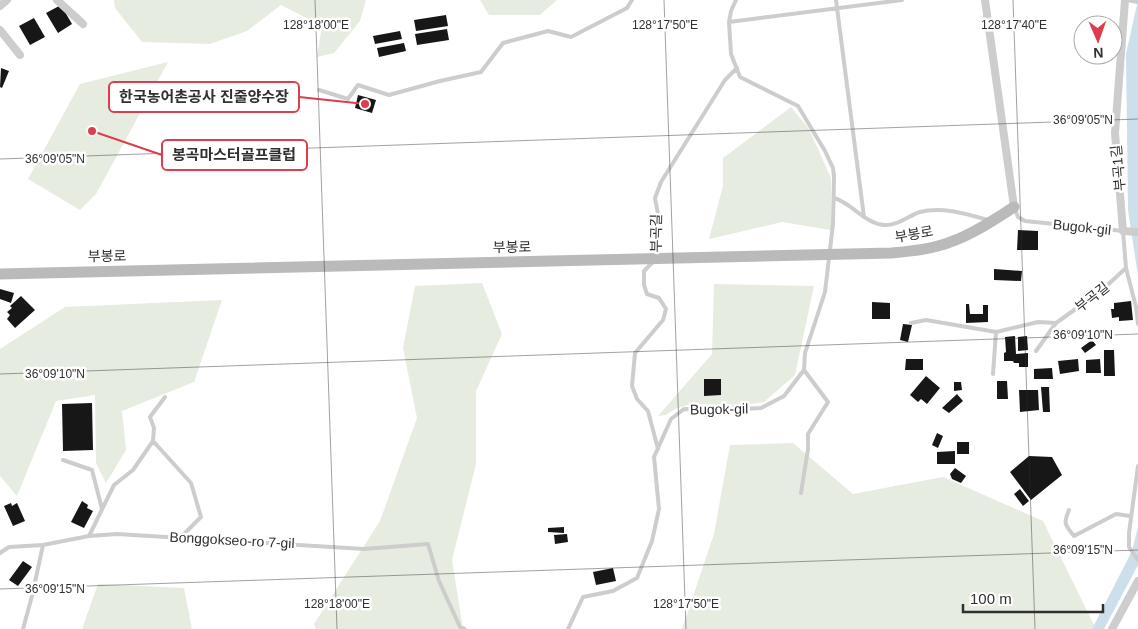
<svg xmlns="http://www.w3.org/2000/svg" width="1138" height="629" font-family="Helvetica,'Noto Sans KR',sans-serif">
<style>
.green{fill:#e6ecdf}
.water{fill:#cddfeb}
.building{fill:#171717}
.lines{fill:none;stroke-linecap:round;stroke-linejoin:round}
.lane{stroke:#cdcdcd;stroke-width:4}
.street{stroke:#cdcdcd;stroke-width:8}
.secondary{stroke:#bababa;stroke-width:11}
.ticks{fill:none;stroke:#303030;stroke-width:1;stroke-opacity:0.45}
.labels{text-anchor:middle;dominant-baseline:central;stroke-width:5;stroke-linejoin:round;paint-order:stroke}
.street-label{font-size:14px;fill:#303030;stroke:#fff}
.ticks-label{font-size:12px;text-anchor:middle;fill:#303030;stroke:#fff;stroke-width:5;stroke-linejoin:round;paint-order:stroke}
.leader{fill:none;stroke:#dc3e4c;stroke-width:2}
.callout-dot{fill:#dc3e4c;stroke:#fff;stroke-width:2}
.callout{fill:#fff;stroke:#dc3e4c;stroke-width:2}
.callout-label{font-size:15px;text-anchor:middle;font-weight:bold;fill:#303030}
</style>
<rect width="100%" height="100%" fill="#fff"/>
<path class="green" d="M114 0H366L360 21 334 53 317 57 322 26 281 5 247 31 210 44 142 42 115 8Z
M480 0H557L540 15H489Z
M168 62 96 194 80 210 28 179 80 84Z
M791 107 809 129 831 178V230L782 222 709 239 723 186V158Z
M482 283 502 334 476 391V464L452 560 463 629H316L314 624 380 521 417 418 403 348 415 286Z
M714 284 814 286 795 375 764 402 731 407 691 404 675 409 666 415 658 416 712 354Z
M222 300 194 382 122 411 126 450 106 483 96 463 95 395 56 401 17 496 0 476V349L65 307Z
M793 443 853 494 943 477 1043 521 1096 629H682L714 534 730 445Z
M98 584 184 588 192 629H82Z"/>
<path class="water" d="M1138 0V276L1128 210 1126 54Z
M1138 527V565L1104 629H1092L1132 551Z"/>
<path class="building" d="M61 5 72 24 58 33 46 13Z
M446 15 448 26 416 31 414 20Z
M34 18 45 37 30 45 19 26Z
M447 29 449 40 417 45 415 34Z
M400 31 402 39 375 44 373 36Z
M404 43 406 51 379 57 377 48Z
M1 68 9 71 2 88 0 87Z
M358 95 376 100 372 113 355 108Z
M1018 230 1038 231V250H1017Z
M994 269 1022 271 1021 281 994 280Z
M0 289 14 293 11 303 0 299Z
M21 296 35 310 15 328 7 319 10 315 7 312 12 308 10 306Z
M1131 301 1133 320 1119 321V317L1112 318 1111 309H1114V303Z
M872 302 890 303V319H872Z
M966 304H969L970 314H983V305H988V322L966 323Z
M903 324 912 325 908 342 900 340Z
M1015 336 1016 354 1028 353V367H1019V363H1014L1013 361H1004V353L1006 352 1005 337Z
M1027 336 1028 350 1018 351V337Z
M1092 340 1096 345 1085 353 1081 348Z
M1104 350H1114L1115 376H1104Z
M906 359H923V370H905Z
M1078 359 1079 371 1060 374 1058 361Z
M1100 359 1101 373H1086V360Z
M1052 368 1053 379H1034V369Z
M926 376 940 388 927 404 921 399 918 402 910 395Z
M704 379H721V395L704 396Z
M997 381H1007L1008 399H997Z
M954 382H961L962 390 954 391Z
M1041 387H1049L1050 412H1043Z
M1019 390H1038L1039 410 1020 412Z
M957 394 963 401 949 413 942 408Z
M92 403 93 450 63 451 62 404Z
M937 433 943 436 938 448 932 445Z
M957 442H969V454H957Z
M955 451V464H937V452Z
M1029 456 1052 457 1062 475 1031 500 1010 472Z
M955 468 966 476 961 483 952 479 950 474Z
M1020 489 1029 501 1023 506 1014 494Z
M82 501 88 505 87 508 93 511 84 528 71 522Z
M11 503 12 506 17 503 25 521 13 526 4 506Z
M564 527V533L548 532V528Z
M567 534 568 542 555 544 554 535Z
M23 561 32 567 18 586 9 580Z
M613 568 616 581 596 585 593 572Z"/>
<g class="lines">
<path class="lane" d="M836 0 864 217
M1127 0 1138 2
M729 22 731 11 736 0
M319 90 348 99 358 85 389 95 440 81 481 72 503 43 548 31 571 37 627 8 632 0
M834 198C852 203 864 223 884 225 897 226 908 216 920 212 941 206 967 214 988 220
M1015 209 1018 217 1025 221 1123 231 1126 268 1136 307 1138 324
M911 323 926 320 996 332 1038 322 1056 323
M1036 351 1056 323 1101 291 1126 268
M993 374 996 332
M153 441 154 428 150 417 165 397
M658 449 648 411 637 399 632 386 635 353 663 320 666 309 659 298 647 294 644 285V271L656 259 658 214 655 198 661 182 725 80 737 68
M63 460 92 470 102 509
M1138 466 1129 533V547L1138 560
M801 493 808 449V434L828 402 804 370
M1069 510C1063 524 1065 525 1074 536L1116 514 1130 516
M89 536 114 485 133 470 153 441 191 483 201 517 181 537
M0 553 9 547 43 545 89 536 117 534 364 549 428 544 439 581 460 627 465 629
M23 629 32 596 43 545
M568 629 583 597 613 591 637 578 652 541 659 509 654 457 671 419 684 409 725 410 761 408 784 396 804 370 805 353 825 292 833 224 834 177 833 168 825 151 798 106 740 77 731 54 729 22 902 0"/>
<path class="street" d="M57 0 83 24
M985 0 1014 207
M1125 0 1115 133 1123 231 1138 232
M0 6 7 0
M0 30 20 55
M1112 629 1138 581"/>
<path class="secondary" d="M0 274 892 253C912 251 934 249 953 241 975 233 995 219 1014 207"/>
</g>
<path class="ticks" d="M315 0 337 629M664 0 686 629M1013 0 1035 629M0 159 1138 119M0 374 1138 334M0 589 1138 550"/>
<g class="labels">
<g class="street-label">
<text transform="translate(1118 168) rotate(-95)">부곡1길</text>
<text transform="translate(1082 227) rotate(6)">Bugok-gil</text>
<text transform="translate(656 233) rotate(-89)">부곡길</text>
<text transform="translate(914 234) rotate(-10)">부봉로</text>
<text transform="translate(512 247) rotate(-1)">부봉로</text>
<text transform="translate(107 256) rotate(-1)">부봉로</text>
<text transform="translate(1092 297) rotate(-38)">부곡길</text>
<text transform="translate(719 409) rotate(-1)">Bugok-gil</text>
<text transform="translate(232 540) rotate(3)">Bonggokseo-ro 7-gil</text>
</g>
</g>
<g class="ticks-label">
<text x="316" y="29">128°18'00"E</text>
<text x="665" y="29">128°17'50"E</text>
<text x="1014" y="29">128°17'40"E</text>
<text x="1083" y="124">36°09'05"N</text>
<text x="55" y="163">36°09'05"N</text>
<text x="1083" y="339">36°09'10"N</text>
<text x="55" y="378">36°09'10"N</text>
<text x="1083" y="554">36°09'15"N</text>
<text x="55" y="593">36°09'15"N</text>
<text x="337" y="608">128°18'00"E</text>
<text x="686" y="608">128°17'50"E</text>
</g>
<path class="leader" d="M365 104L299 97M92 131L162 155"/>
<g class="callout-dot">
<circle cx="365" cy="104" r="5"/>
<circle cx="92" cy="131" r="5"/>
</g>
<g class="callout">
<rect x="109" y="82" width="190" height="30" rx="5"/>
<rect x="162" y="140" width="145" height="30" rx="5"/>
</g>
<g class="callout-label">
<text x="204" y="102">한국농어촌공사 진줄양수장</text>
<text x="234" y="160">봉곡마스터골프클럽</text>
</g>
<g transform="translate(1098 40) rotate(178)"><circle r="24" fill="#ffffff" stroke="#acacac"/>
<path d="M0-4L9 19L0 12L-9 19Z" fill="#dc3e4c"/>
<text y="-8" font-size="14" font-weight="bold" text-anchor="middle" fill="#303030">N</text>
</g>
<path d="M963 604v8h140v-8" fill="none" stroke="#303030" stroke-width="2.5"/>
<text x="970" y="604" font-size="15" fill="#303030" stroke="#ffffff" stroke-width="4" paint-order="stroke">100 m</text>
</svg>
